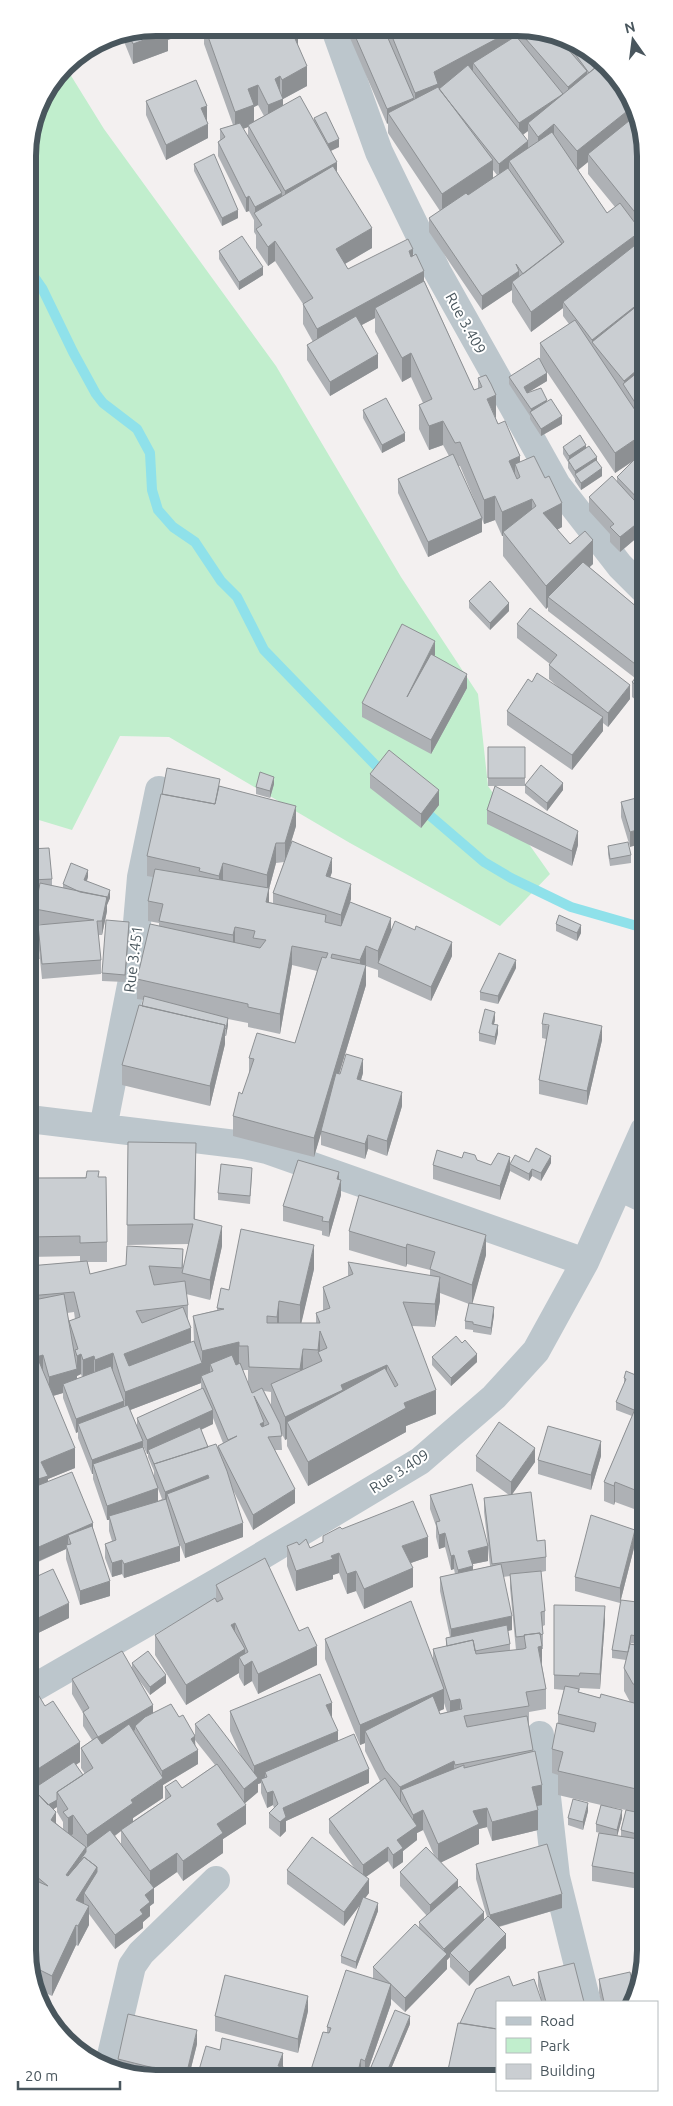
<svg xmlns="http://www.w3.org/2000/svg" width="673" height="2106" font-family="Ubuntu,sans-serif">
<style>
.green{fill:#c1eecd}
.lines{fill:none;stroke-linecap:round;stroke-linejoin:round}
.stream{stroke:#8fe1ea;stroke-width:10}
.street{stroke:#bcc6cc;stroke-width:28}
.wall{fill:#aeb1b5;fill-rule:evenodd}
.shaded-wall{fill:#8d9093}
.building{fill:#caced2;stroke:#8d9093;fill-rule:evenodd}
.labels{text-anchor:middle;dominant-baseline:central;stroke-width:4;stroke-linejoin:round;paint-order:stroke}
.street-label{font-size:15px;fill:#49565d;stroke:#fff}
.rim{fill:none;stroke:#49565d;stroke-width:6}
</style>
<rect width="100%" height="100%" fill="#f3f0f0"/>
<path class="green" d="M65 66 104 129 276 366 401 577 478 694 488 786 550 874 500 926 350 843 169 737 120 736 72 830 29 817 28 148 37 107Z"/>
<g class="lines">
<path class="stream" d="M28 268 42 288 73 352 96 394 103 403 137 429 150 453 152 490 158 510 173 527 195 542 221 581 237 597 264 650 385 775
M420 807 484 862 511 878 571 907 644 928"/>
<path class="street" d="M335 29 379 152 437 271 557 485 620 566 644 590
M29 1119 244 1145 267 1150 585 1262
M103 1128 132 980 141 877 159 790
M619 1187 644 1199
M30 1690 228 1576 420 1461 494 1397 536 1351 585 1262 644 1130
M540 1735 556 1877 587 2002
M109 2064 132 1966 141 1953 216 1880"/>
</g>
<path class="wall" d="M156 28 168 40V51L133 64 121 34Z
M204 28H297L298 46 307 86 283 99V105L314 121V118L339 147 331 151 337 172 372 248 345 264 348 269 413 256 474 390 478 389V378L498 424 520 462 562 527 557 530 570 544 593 564 589 567 644 613V706L632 697V682L635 678 548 611V607L546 609 503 556V536H502L495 520 484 524 482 519V532L428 557 398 493V479L449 456 443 445 429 450 419 429V405L423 403 411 377 402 382 375 332V318L362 325 378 368 330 396 307 360V345L313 342 303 324V304L275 261 268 266 256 248V235L254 232V220L249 211 246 212 218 156V142L220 140V129L233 125 204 44ZM258 105 264 116 254 121V107ZM248 127V136L243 129ZM458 466H460L476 504Z
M347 29 542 30 608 65 643 132 642 241 641 239V244L643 247 644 547 640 543V535L620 552 610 542V534L589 511V497L617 482V477L635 460 615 473 547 372V381L527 393 547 402 562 424 541 436 530 419V416L509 384V377L540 361V343L569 324 563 316V308L531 332 512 302V290L482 310 429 232V218L440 211 388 133V123L387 124 347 31ZM528 131V141L523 135ZM588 162V174L615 207 607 213 578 170ZM493 170 497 175 493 178Z
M146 101 207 120 208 138 166 160 146 115Z
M194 164 238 218 222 226 194 171Z
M219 251 263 275 239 290 219 259Z
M363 410 405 441 382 453 363 418Z
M563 447 586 448 597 461 602 476 581 490 575 481V479L568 468V462L563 454Z
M469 601 509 611 490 630 469 608Z
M517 624 630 699 608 727 603 723V731L572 770 507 725V711L532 682 558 687 549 679V665L550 664 517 638Z
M435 655V656L467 688 431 754 362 717V703Z
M488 747H525V784L563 790 547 811 525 793V786H495L578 845 572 866 487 824V810L495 786H488Z
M370 774 439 805 421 828 370 788Z
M274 784 270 798 256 794V787Z
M220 786 296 826 291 842 332 872 330 877 351 899 345 916 391 931 452 956 431 1001 378 977V969V970L366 966V985L339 1074 363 1073 361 1080 402 1106 387 1156 368 1149 365 1159 321 1145V1132L314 1157 233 1136V1116L242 1094 249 1074V1058L295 1043 317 971 292 965 280 1034 248 1027V1023L228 1019V1025L226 1036H225V1044L210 1106 122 1085V1065L144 1000 137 999V979L159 926V923L148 921V901L153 877 147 876V856ZM284 862 273 893V903L269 902V889L276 863Z
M644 796 630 847 621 817V802Z
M608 846 631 855V863L610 866 608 854Z
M29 849 52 879V886L63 888V884L88 877 87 881 110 898 107 905V911L102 935H98L101 960V974L42 979 38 940V925H44L35 923 39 959V973L29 975ZM32 894H38L35 909V919Z
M644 880V910H640V902Z
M556 924 581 933 577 941 556 931Z
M129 930 125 982 102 981V973Z
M516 968 498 1004 480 1000V992Z
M495 1020 494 1024 498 1033 495 1045 479 1041V1033Z
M542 1024 602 1040 587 1105 539 1094V1080L546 1039 542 1038Z
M128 1142 196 1163 195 1220 222 1246 210 1300 186 1294 188 1305V1320L191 1342 194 1341 193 1316 217 1310V1308L229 1290 314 1269 301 1323H316V1313L323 1311V1287L348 1276V1262L430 1276V1270L407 1264 406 1267 349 1250V1231L486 1255 472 1303 494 1315 491 1335 473 1332V1330L465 1329V1321L469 1304 440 1293V1301L435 1327 412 1326 436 1414 406 1426V1432L308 1486 287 1446V1439L285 1440 281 1432 282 1450H275L295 1503 253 1530 233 1490 243 1537 185 1558 174 1528 180 1561 124 1578 122 1574 112 1577 105 1558V1544L112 1541 109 1531V1520H107L93 1479V1474H92L78 1438V1432L76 1433 63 1398V1393L53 1396 75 1468 48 1479V1482L93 1529 110 1596 80 1605 66 1559V1549L34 1564 36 1577 69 1618 30 1637 29 1489H30L29 1487V1266L80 1262V1256L29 1257V1178L99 1177 107 1242V1262H87L90 1274 126 1265 183 1249V1272L189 1244 127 1245ZM74 1312 75 1319 69 1321 67 1313ZM243 1370H248V1384ZM81 1374 82 1377 77 1379V1376ZM201 1383V1389L137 1418V1426L130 1410ZM264 1391 271 1392V1405ZM213 1418 223 1443 218 1446V1448L208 1447 201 1430 213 1424ZM143 1446 147 1454H148V1457L154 1471V1478L162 1499 158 1501Z
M462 1158 477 1160 491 1165 529 1162 551 1163 541 1181 532 1176 529 1181 510 1171 500 1200 433 1179V1165Z
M252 1175 250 1204 218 1200V1193Z
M339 1180 341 1195 329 1237 322 1235V1231L283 1221V1206Z
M462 1343 477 1362 451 1386 432 1365V1357Z
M624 1378 645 1379V1513L615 1502 614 1505 604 1501V1482L632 1416 616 1410V1402L624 1385Z
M476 1456 535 1462 512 1494 537 1541 546 1557V1571L541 1572 545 1611V1625L543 1626V1649H542V1665L546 1689V1709L529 1712V1725L542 1805 537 1806 538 1830 492 1841 487 1827 479 1829V1844L441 1862 458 1888 484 1920 487 1917 476 1879V1864L562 1908 499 1927 506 1948 469 1986 450 1967V1957L447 1960V1969L405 2012 391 1999V2004L366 2076H309L327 2033V2027L373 1979V1967L419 1928V1922L427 1916 400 1886V1872L434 1855 423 1830 417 1833V1840L403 1851V1862L393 1869 388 1861 366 1877 369 1893 365 1898 378 1911 356 1969 341 1963V1956L360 1905 344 1926 287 1884V1870L355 1869 329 1833V1819L380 1781 365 1751V1743L360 1745 325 1659V1639L433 1660V1649L446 1646V1638L450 1637 440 1591V1577L455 1574 454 1569 451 1570 445 1547 439 1549 436 1537V1526L430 1509V1495L488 1545 484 1512V1498L509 1495 476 1471ZM488 1548 490 1566 473 1570V1564L488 1561ZM510 1576V1588L516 1650H510V1644L507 1631 512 1630 503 1577ZM444 1703 447 1712 440 1714 439 1711 444 1709Z
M601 1456 591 1490 538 1474V1460Z
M342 1529 428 1557 411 1563 413 1587 364 1609 356 1591 347 1594 339 1573 333 1575V1579L296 1591 287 1566V1546L299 1545 310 1548 323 1542Z
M635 1544 620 1603 575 1591V1577Z
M216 1585 299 1631 317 1665 258 1694 252 1681 244 1686 239 1677V1673L186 1705 155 1655V1635L216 1599Z
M645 1603V1890L592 1881V1866L600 1833 596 1832V1824L601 1805 558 1795V1775L552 1773V1749L558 1724V1714L564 1690 554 1689V1605L605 1620 600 1689 580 1688 579 1692 600 1698 630 1702 624 1691V1668L626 1660 612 1658V1650ZM631 1643 642 1645 641 1646 631 1644ZM605 1806 626 1810 621 1830V1836H617L622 1818Z
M132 1663 166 1683 150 1695 139 1680 153 1713 179 1717 195 1735V1724L241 1756 230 1731V1711L332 1719 338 1741 369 1783 286 1821V1831L280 1837 269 1828V1813L274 1808 273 1805 267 1808 261 1793V1783L258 1784V1792L245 1803 246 1824 223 1839V1853L183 1881 177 1872 154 1888V1903L150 1906V1916L143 1922V1928L115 1949 89 1914V1925L78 1946 76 1945 52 1996 37 1989 30 1974V1695L80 1762 76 1765 83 1775 85 1774 81 1768V1748L92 1740 83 1726V1713L72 1694V1679L132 1668ZM195 1740 215 1765 182 1788 165 1787V1800L133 1821V1818L163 1798V1785L198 1764ZM57 1807V1812L63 1822V1829L56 1823 53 1809ZM121 1831V1844L115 1836Z
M588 1811 583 1830 568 1825V1818Z
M644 1964 638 1988V1965Z
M538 1972 584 2002H542L538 1986Z
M599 1979 634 2002H601L599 1993Z
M308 2011 298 2053 215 2031V2016Z
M410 2024 388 2076H374L371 2075V2067Z
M197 2044 189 2076H132L118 2069V2059Z
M283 2067 291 2076H199V2070Z"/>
<path class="shaded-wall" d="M164 28H200L168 40V51L133 64V44Z
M513 30H517V48L473 63V71L438 90 415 113V93L434 72Z
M298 31V51L293 34Z
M307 66V86L283 99V119L268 125V105L282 99V80Z
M587 71V90L568 107V87Z
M280 76V96L275 79Z
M258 85V105L254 107V125H248V127L235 132V112L248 89Z
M563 94V108L528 123V131L519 137V123Z
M414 98V112L388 113V123L387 124V109Z
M207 106V120L201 122V108Z
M631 108 638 122 588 154V162L577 171V151Z
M208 124V138L166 160V145Z
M554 124V144L538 157V137Z
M339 139V147L328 152V144Z
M528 141V155L509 161V171L499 178V164Z
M493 160V180L442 214V194Z
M337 162V177L285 205V191Z
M282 193V208L255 214V207Z
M249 196V211L246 212V198Z
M238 210V218L222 226V218Z
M642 221H643V240L642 241Z
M372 228V248L336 269V249Z
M641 231V251L563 302V308L531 332V312Z
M275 241V261L268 266V247Z
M413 249V268L409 251Z
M263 267V275L239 290V282Z
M424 271V291L375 308V318L317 348V329Z
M519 271V285L512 282V290L482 310V296Z
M643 300V314L592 342V340Z
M411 353V377L402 382V358Z
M378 354V368L330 396V382Z
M643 365V379L624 385V381Z
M547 373V381L524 395V387Z
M496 395V419L487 399Z
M547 400V408L531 413V409Z
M562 416V424L541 436V429Z
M443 421V445L429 450V426Z
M405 433V441L382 453V445Z
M643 434V454L615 473V453Z
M586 445V452L569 464V456Z
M520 456V476L515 464V482L509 461Z
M597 457V465L575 474V471Z
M602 468V476L581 490V483Z
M495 496V520L484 524V500Z
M532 499V523L503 532V536H502V512Z
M562 503V527L543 537V513Z
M482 518V532L428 557V542Z
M644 518V527L640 523V535L620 552V537Z
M593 540V564L554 601 548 597V607L546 609V586Z
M509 603V611L490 630V623Z
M435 641V655L407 711V697Z
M644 661V676L639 682V667Z
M467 674V688L431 754V740Z
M630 685V699L608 727V713Z
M603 717V731L572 770V755Z
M274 777V784L270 798V791Z
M563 783V790L547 811V803Z
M439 790V805L421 828V814Z
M296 806V826L285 862V843Z
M644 828V843L630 847V832Z
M578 831V845L572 866V851Z
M276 843V863L269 889V907L266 902 267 894V875Z
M332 858V872L326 890V876Z
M223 863V883L219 896V876Z
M88 870V877L84 887V880Z
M351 884V899L341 929V915Z
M110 890V898L107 905V911L102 935V921L107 898Z
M391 918V938L378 963V970V951Z
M129 922V930L125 982V975Z
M581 925V933L577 941V933Z
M235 927V947L233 954V935Z
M452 942V956L431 1001V987Z
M292 946V965L280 1034V1014Z
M366 946V985L314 1157V1138L360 979V960Z
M516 960V968L498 1004V996Z
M495 1012V1020L492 1031V1024Z
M228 1018V1025L226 1036V1029Z
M225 1025V1044L210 1106V1086Z
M498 1025V1033L495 1045V1037Z
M602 1026V1040L587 1105V1091Z
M363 1059V1073L357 1093V1079Z
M402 1092V1106L387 1156V1141Z
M368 1135V1149L365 1159V1144Z
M196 1143V1163L194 1239V1219Z
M551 1156V1163L541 1181V1173Z
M510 1157V1171L500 1200V1186Z
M532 1169V1176L529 1181V1174Z
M339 1172V1186L341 1180V1195L329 1237V1222L337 1179Z
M222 1226V1246L210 1300V1280Z
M486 1235V1255L472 1305V1285Z
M407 1244V1264L406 1267V1248Z
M314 1245V1269L300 1329V1305Z
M440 1277V1301L435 1327V1304Z
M279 1301V1325L277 1341V1317Z
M494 1307V1315L491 1335V1328Z
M191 1328V1348L124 1374V1354Z
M320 1331V1355L318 1352V1374V1350Z
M239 1342V1366L210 1364V1373L202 1375V1378L201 1376V1383L125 1412V1392L202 1363V1351Z
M303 1349V1373L300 1393V1369Z
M113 1353V1373L95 1380V1360Z
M81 1354V1374L77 1376V1389L63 1384V1393L49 1397V1377L77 1369V1356Z
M477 1354V1362L451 1386V1378Z
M43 1355V1375L29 1379V1359Z
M94 1356V1376L83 1380V1360Z
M387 1365V1389L287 1422V1439L285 1440V1417L341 1385Z
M436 1390V1414L406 1426V1432L308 1486V1462L404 1403Z
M124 1401V1415L78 1424V1432L76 1433V1419Z
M213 1410V1424L150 1453 148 1450V1454H147V1440Z
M264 1422V1436L260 1424Z
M143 1441V1455L93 1464V1474H92V1460Z
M601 1441V1456L591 1490V1475Z
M32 1447V1466L29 1468V1448Z
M75 1448V1468L48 1479V1495L35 1500V1480L41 1462Z
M535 1448V1462L511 1496V1482Z
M208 1475V1489L167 1494V1506L165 1507V1492Z
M615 1482V1502L614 1505V1486Z
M158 1488V1503L109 1516V1520H107V1506Z
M295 1489V1503L253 1530V1515Z
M93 1523V1537L68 1535V1548L66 1545V1549L32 1564V1550Z
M243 1523V1537L185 1558V1544Z
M635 1530V1544L620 1603V1588Z
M445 1533V1547L439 1549V1535Z
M428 1537V1557L402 1566V1546Z
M180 1546V1561L124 1578V1564Z
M488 1546V1561L468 1565V1551Z
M339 1553V1573L333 1575V1579L296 1591V1571Z
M454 1555V1569L451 1570V1556Z
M122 1560V1574L112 1577V1563Z
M473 1566V1580L458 1584V1570Z
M413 1568V1587L364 1609V1589Z
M36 1570V1584L29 1587V1573Z
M356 1571V1591L347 1594V1574Z
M110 1581V1596L80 1605V1591Z
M69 1603V1618L30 1637V1622Z
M605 1606V1620L600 1689V1674Z
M512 1616V1630L451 1643V1629Z
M235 1623V1643L231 1625Z
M317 1646V1665L258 1694V1674Z
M542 1646V1666L538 1647Z
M245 1649V1665L252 1661V1681L244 1686V1666L239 1657V1673L186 1705V1685Z
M166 1675V1683L150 1695V1687Z
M444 1689V1709L370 1741 365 1731V1743L360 1745V1725Z
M460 1699V1719L450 1721V1701Z
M332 1703V1722L326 1705Z
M153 1705V1719L135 1726V1730L98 1751V1737Z
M338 1731V1751L267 1777 265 1772V1781L261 1779V1783L258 1784V1792L244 1804V1789L254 1781V1766Z
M195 1736V1751L191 1739Z
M80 1742V1762L30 1794V1774Z
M198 1750V1764L163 1785V1798L133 1818V1823L121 1830V1831L87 1855V1835L131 1800 162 1779V1771Z
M454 1761V1781L401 1790V1806H400V1787Z
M369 1769V1783L286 1821V1831L280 1837V1822L283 1808Z
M542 1785V1805L532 1807V1787Z
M273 1791V1805L267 1808V1793Z
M57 1799V1807L46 1814V1806Z
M588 1803V1811L583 1830V1822Z
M246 1805V1824L223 1839V1853L183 1881V1861L217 1824Z
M487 1808V1827L479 1829V1844L438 1864V1844L473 1811Z
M423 1810V1830L417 1833V1840L403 1851V1862L393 1869V1855L397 1840 413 1828V1815Z
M538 1810V1830L492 1841V1822Z
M622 1810V1818L617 1837V1830Z
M56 1812V1832L51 1820Z
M73 1815V1834L68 1838V1818Z
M86 1847V1864L70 1889 66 1875Z
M388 1847V1861L363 1879V1865Z
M177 1853V1872L150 1891V1871Z
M97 1867V1887L84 1893V1908L76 1900Z
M369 1879V1893L344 1926V1912Z
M458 1880V1894L430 1919V1905Z
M154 1888V1903L150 1906V1916L143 1922V1928L115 1949V1935L140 1910 145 1895Z
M562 1894V1908L490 1929V1915Z
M378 1903V1911L356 1969V1962Z
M89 1906V1925L78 1946V1926Z
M484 1912V1927L450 1953V1957L447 1960V1969L405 2012V1998L444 1957V1949Z
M76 1925V1945L52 1996V1976Z
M506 1934V1948L469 1986V1972Z
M391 1984V2004L366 2076H365V2061Z
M308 1996V2011L298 2053V2039Z
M410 2016V2024L388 2076H386V2074Z
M197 2030V2044L189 2076H186Z
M283 2053V2067L278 2066Z
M361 2059V2076H357Z"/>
<path class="building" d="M156 28H167L168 31 133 44 128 33Z
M205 28H297L298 31 293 34 307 66 282 80 280 76 275 79 283 99 268 105 258 85 248 89 254 105 235 112Z
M352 29H384L414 98 387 109Z
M389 29 513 30 434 72 438 84 415 93Z
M518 30H542L559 39 587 71 568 87Z
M516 36 563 94 519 123 473 63Z
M567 43 602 62 589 73Z
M602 62 608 65 631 108 577 151 554 124 538 137 528 123Z
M468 65 528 141 499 164 439 89Z
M196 80 207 106 201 108 208 124 166 145 146 101Z
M438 87 493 160 442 194 388 113Z
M300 96 337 162 285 191 248 125Z
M326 112 339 139 328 144 314 118Z
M635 116 643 132V221H642L588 154Z
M240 123 282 193 255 207 249 196 246 198 218 142 225 137 220 129Z
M552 132 607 213 620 203 641 231 531 312 512 282 564 242 509 161Z
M214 154 238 210 222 218 194 164Z
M333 166 372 228 336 249 348 269 408 239 413 249 409 251 411 257 416 254 424 271 317 329 303 304 313 298 275 241 268 247 256 229 262 225 254 213Z
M508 168 562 244 523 274 516 264 519 271 482 296 429 218 466 193 468 195Z
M242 236 263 267 239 282 219 251Z
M639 242 643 247V300L592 340 563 302Z
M424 281 474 390 482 387 478 378 486 375 491 384 496 395 487 399 498 424 505 421 520 456 509 461 517 479 520 477 515 464 534 456 545 478 549 476 562 503 543 513 570 544 585 531 593 540 546 586 503 532 536 506 532 499 502 512 495 496 484 500 460 442 455 443 443 421 429 426 419 405 432 399 411 353 402 358 375 308Z
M643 301V365L624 381 592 342Z
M356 316 378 354 330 382 307 345Z
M575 320 643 422V434L615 453 540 343Z
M539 358 547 373 524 387 527 393 541 388 547 400 531 409 509 377Z
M643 368V415L623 384Z
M386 398 405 433 382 445 363 410Z
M551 399 562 416 541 429 530 412Z
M580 435 586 445 569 456 563 447Z
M589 446 597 457 575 471 568 460Z
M643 451 644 505 617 477Z
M453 454 482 518 428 542 398 479Z
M596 460 602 468 581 483 575 474Z
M612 476 644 511V518L620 537 610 527 614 524 589 497Z
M644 519V527L640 523Z
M583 562 644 613V661L639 667 548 597Z
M490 581 509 603 490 623 469 601Z
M530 608 630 685 608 713 549 665 557 655 517 624Z
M402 624 435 641 407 697 431 654 467 674 431 740 362 703Z
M644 668V692L632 682Z
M537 673 603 717 572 755 507 711 528 679 532 682Z
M488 747H525V778H488Z
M389 750 439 790 421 814 370 774Z
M541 765 563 783 547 803 525 785Z
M167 768 220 779 215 804 162 794Z
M260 772 274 777 270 791 256 787Z
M219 786 296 806 285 843H276L267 875 223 863 219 876 199 871 200 868 147 856 161 794 215 804Z
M495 786 578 831 572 851 487 810Z
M644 796V828L630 832 621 802Z
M292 841 332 858 326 876 351 884 341 915 273 893Z
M628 842 631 855 610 859 608 846Z
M49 848 52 879 31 880 39 959 29 960V849Z
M71 863 88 870 84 880 110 890 107 899V897L80 892 63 884Z
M155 869 269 888 266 902 326 915 325 922 341 926 350 902 391 918 378 951 366 946 360 960 332 954 331 958 366 965 314 1138 233 1116 239 1092 242 1094 254 1059 249 1058 257 1033 295 1043 318 969 322 957 326 958 328 953 292 946 280 1014 248 1007V1004L137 979 150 924 260 948 266 940 253 938 255 931 235 927 233 935 159 921 163 904 148 901Z
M644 880V903L640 902Z
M40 883 107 897 102 921H97L101 960 42 964 38 925 94 920 35 909Z
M559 915 581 925 577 933 556 924Z
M106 920 129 922 125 975 102 973Z
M395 921 415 930 416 926 452 942 431 987 378 963Z
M499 953 516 960 498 996 480 992Z
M144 996 228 1018 226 1029 225 1028V1025L142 1006Z
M139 1005 225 1025 210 1086 122 1065Z
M485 1009 495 1012 492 1024 498 1025 495 1037 479 1033Z
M544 1013 602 1026 587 1091 539 1080 549 1025 542 1024Z
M346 1054 363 1059 357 1079 402 1092 387 1141 368 1135 365 1144 321 1131 336 1073 340 1074Z
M128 1142 196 1143 194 1219 222 1226 210 1280 182 1273 193 1224 127 1225Z
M536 1148 551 1156 541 1173 532 1169 529 1174 510 1164 515 1155 529 1162Z
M437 1150 462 1158 464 1152 475 1155 477 1160 491 1165 498 1153 510 1157 500 1186 433 1165Z
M298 1160 339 1172 337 1179 341 1180 329 1222 322 1221 323 1217 283 1206Z
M221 1164 252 1168 250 1196 218 1193Z
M87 1171H99L98 1177H106L107 1242 80 1243V1236L29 1237V1178H86Z
M359 1195 486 1235 472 1285 430 1269 435 1252 407 1244 406 1248 349 1231Z
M241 1229 314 1245 300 1305 279 1301 277 1317 267 1316V1323H320L316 1313 330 1308 323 1287 353 1274 348 1262 440 1277 435 1304 403 1302 436 1390 404 1403 406 1408 308 1462 287 1422 385 1368 395 1387 398 1385 387 1365 341 1385 343 1390 285 1417 271 1384 322 1361 318 1352 327 1348 320 1331 318 1350 303 1349 300 1369 249 1367 248 1346H239V1342L202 1351 193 1316 224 1309 217 1308 221 1288 229 1290Z
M127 1246 183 1249 182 1268 149 1266 154 1285 185 1281 188 1305 136 1311 142 1323 183 1307 191 1328 124 1354 129 1366 194 1341 202 1363 125 1392 113 1353 95 1360 94 1356 83 1360 81 1354 77 1356 75 1350 78 1349 69 1321 80 1317 74 1292 29 1296V1266L87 1261 90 1274 126 1265Z
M64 1294 77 1369 49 1377 43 1355 29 1359V1301Z
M469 1303 494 1307 491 1328 473 1324V1322L465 1321Z
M456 1336 462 1343 465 1340 477 1354 451 1378 432 1357Z
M232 1355 236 1365 240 1363 252 1393 262 1388 280 1424 282 1436 268 1437 295 1489 253 1515 218 1446 237 1436 228 1440 201 1376 213 1371 210 1364ZM254 1396 269 1424 262 1427 260 1424 264 1422Z
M38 1359 75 1448 41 1462 48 1476 35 1480 29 1468V1464L37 1461 32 1447 29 1448V1362Z
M111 1366 124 1401 76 1419 63 1384Z
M626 1371 645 1379V1405L638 1402 634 1410 616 1402 626 1379 624 1378Z
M203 1388 213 1410 147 1440 137 1418Z
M638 1402 645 1405V1494L615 1482 614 1486 604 1482Z
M128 1405 143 1441 92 1460 78 1424Z
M499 1422 535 1448 511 1482 476 1456Z
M548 1426 601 1441 591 1475 538 1460Z
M200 1427 208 1447 154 1464 148 1450Z
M216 1444 227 1471 243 1523 185 1544 167 1494 209 1478 208 1475 165 1492 154 1464Z
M143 1447 158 1488 107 1506 93 1464Z
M72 1472 93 1523 32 1550 29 1542V1489Z
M472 1484 488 1546 468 1551 473 1566 458 1570 454 1555 451 1556 445 1533 439 1535 436 1522 440 1521 430 1495Z
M531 1492 537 1541 545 1540 546 1557 492 1564 484 1498Z
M166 1499 180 1546 124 1564 122 1560 112 1563 105 1544 116 1540 109 1516Z
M413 1501 428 1537 402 1546 413 1568 364 1589 356 1571 347 1574 339 1553 331 1556 333 1559 296 1571 287 1546 297 1542 299 1545 306 1539 310 1548 323 1542V1536L340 1527 342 1529Z
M591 1515 635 1530 620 1588 575 1577Z
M92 1526 110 1581 80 1591 66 1545 71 1544 68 1535Z
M29 1553 36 1570 29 1573Z
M265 1558 299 1631 308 1627 317 1646 258 1674 252 1661 244 1666 239 1657 248 1652 235 1623 231 1625 245 1649 186 1685 155 1635 215 1598 217 1602 223 1599 216 1585Z
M501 1564 512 1616 451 1629 440 1577Z
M53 1569 69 1603 30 1622 29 1580Z
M541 1571 545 1611 541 1612 543 1634 540 1635V1633L524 1635 525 1636 516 1637 510 1574Z
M621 1600 645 1603V1624L643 1637 631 1635 628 1652 612 1650Z
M411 1601 444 1689 360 1725 325 1639Z
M554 1605 605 1606 600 1674 580 1673 579 1676 554 1675Z
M507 1625 510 1644 475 1651 473 1640 447 1646 446 1638Z
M645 1631V1687L633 1684 624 1668 630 1644 641 1646Z
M540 1633 542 1646 538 1647 546 1689 526 1692 529 1706 464 1716 467 1727 527 1716 533 1750 455 1765 454 1761 400 1787 385 1770 365 1731 433 1696 440 1714 462 1709 460 1699 450 1701 433 1649 473 1640 476 1654 523 1649 526 1648 524 1635Z
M122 1651 153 1705 98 1737 83 1712 89 1708 72 1679Z
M148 1651 166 1675 150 1687 132 1663Z
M320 1674 332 1703 326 1705 338 1731 254 1766 230 1711Z
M565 1686 579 1689 578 1692 600 1698 601 1694 645 1706V1791L558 1771 563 1752 552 1749 557 1723 594 1732 596 1723 558 1714Z
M36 1691 45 1706 53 1701 80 1742 30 1774V1695Z
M171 1704 179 1717 183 1715 195 1736 191 1739 198 1750 162 1771 135 1726 145 1717Z
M209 1714 258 1778 244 1789 195 1724Z
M129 1724 163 1778 131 1800 133 1803 87 1835 73 1815 68 1818 63 1812 68 1809 57 1792 93 1768 81 1748 97 1737 102 1744Z
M354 1734 369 1769 283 1808 286 1817 280 1822 269 1813 278 1804 273 1791 267 1793 261 1779 267 1777 265 1772Z
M535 1751 542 1785 532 1787 538 1810 492 1822 487 1808 473 1811 479 1824 438 1844 423 1810 413 1815 401 1790 464 1765V1768Z
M74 1762 83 1775 57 1792V1800L48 1805 33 1789Z
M217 1764 246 1805 217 1824 223 1833 183 1861 177 1853 150 1871 121 1830 171 1796 165 1787 176 1780 182 1788Z
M385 1778 417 1826 397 1840 403 1848 393 1855 388 1847 363 1865 329 1819Z
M30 1786 56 1812 51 1820 86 1847 66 1875 68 1876 84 1857 97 1867 76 1900 89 1906 78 1926 76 1925 52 1976 30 1965V1878L48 1886 30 1871Z
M573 1799 588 1803 583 1822 568 1818Z
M601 1805 622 1810 617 1830 596 1824Z
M626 1810 645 1814V1836L621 1830Z
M110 1830 154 1888 145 1895 150 1902 140 1910 143 1914 115 1935 84 1893 97 1872V1867L84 1857 73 1870 86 1852V1848Z
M599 1833 645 1840V1875L592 1866Z
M312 1837 369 1879 344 1912 287 1870Z
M547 1844 562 1894 490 1915 476 1864Z
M426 1847 458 1880 430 1905 400 1872Z
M460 1886 484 1912 444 1949 419 1922Z
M363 1897 378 1903 356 1962 341 1956Z
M488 1916 506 1934 469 1972 450 1953Z
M415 1924 447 1954 405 1998 373 1967Z
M574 1963 584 2002H546L538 1972Z
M644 1964 639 1984 638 1965Z
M346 1970 391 1984 365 2061 361 2059 357 2076H309L323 2032 329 2033 331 2028 327 2027Z
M630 1972 636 1999 634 2002H604L599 1979Z
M225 1975 308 1996 298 2039 215 2016Z
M509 1976 513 1986 534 1979 542 2002H497V2029L460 2023 476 1989Z
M395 2010 410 2016 386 2074 371 2067Z
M128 2014 197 2030 186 2076 118 2059Z
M458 2023 497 2029V2076H440L441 2069 448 2070Z
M222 2038 283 2053 278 2066 291 2069 289 2076H212L213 2074 199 2070 206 2046 220 2050Z"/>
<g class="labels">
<g class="street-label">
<text transform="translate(466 323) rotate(61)">Rue 3.409</text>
<text transform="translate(133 959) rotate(-83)">Rue 3.451</text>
<text transform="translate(399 1471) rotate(-33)">Rue 3.409</text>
</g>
</g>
<path d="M0 0H673V2106H0ZM156 36H517A120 120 0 0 1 637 156V1950A120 120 0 0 1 517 2070H156A120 120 0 0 1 36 1950V156A120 120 0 0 1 156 36Z" fill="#fff" fill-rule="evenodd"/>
<path class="rim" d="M156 36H517A120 120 0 0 1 637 156V1950A120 120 0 0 1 517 2070H156A120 120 0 0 1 36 1950V156A120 120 0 0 1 156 36Z"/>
<rect x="496" y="2001" width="162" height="90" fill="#ffffff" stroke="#b6bbbe"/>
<rect x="506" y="2017" width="25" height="8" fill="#bcc6cc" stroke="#b6bbbe"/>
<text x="540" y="2026" font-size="15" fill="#49565d">Road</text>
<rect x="506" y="2038" width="25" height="15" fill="#c1eecd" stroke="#b6bbbe"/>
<text x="540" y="2051" font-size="15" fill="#49565d">Park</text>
<rect x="506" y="2064" width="25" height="15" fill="#caced2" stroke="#b6bbbe"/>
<text x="540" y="2076" font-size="15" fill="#49565d">Building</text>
<g transform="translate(633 40) rotate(346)" stroke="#ffffff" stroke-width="4" paint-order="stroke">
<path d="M0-4L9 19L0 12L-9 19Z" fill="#49565d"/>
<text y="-8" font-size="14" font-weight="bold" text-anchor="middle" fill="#49565d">N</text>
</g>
<path d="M18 2081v8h102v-8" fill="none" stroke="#49565d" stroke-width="2.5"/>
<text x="25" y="2081" font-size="15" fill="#49565d" stroke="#ffffff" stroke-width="4" paint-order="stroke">20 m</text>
</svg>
